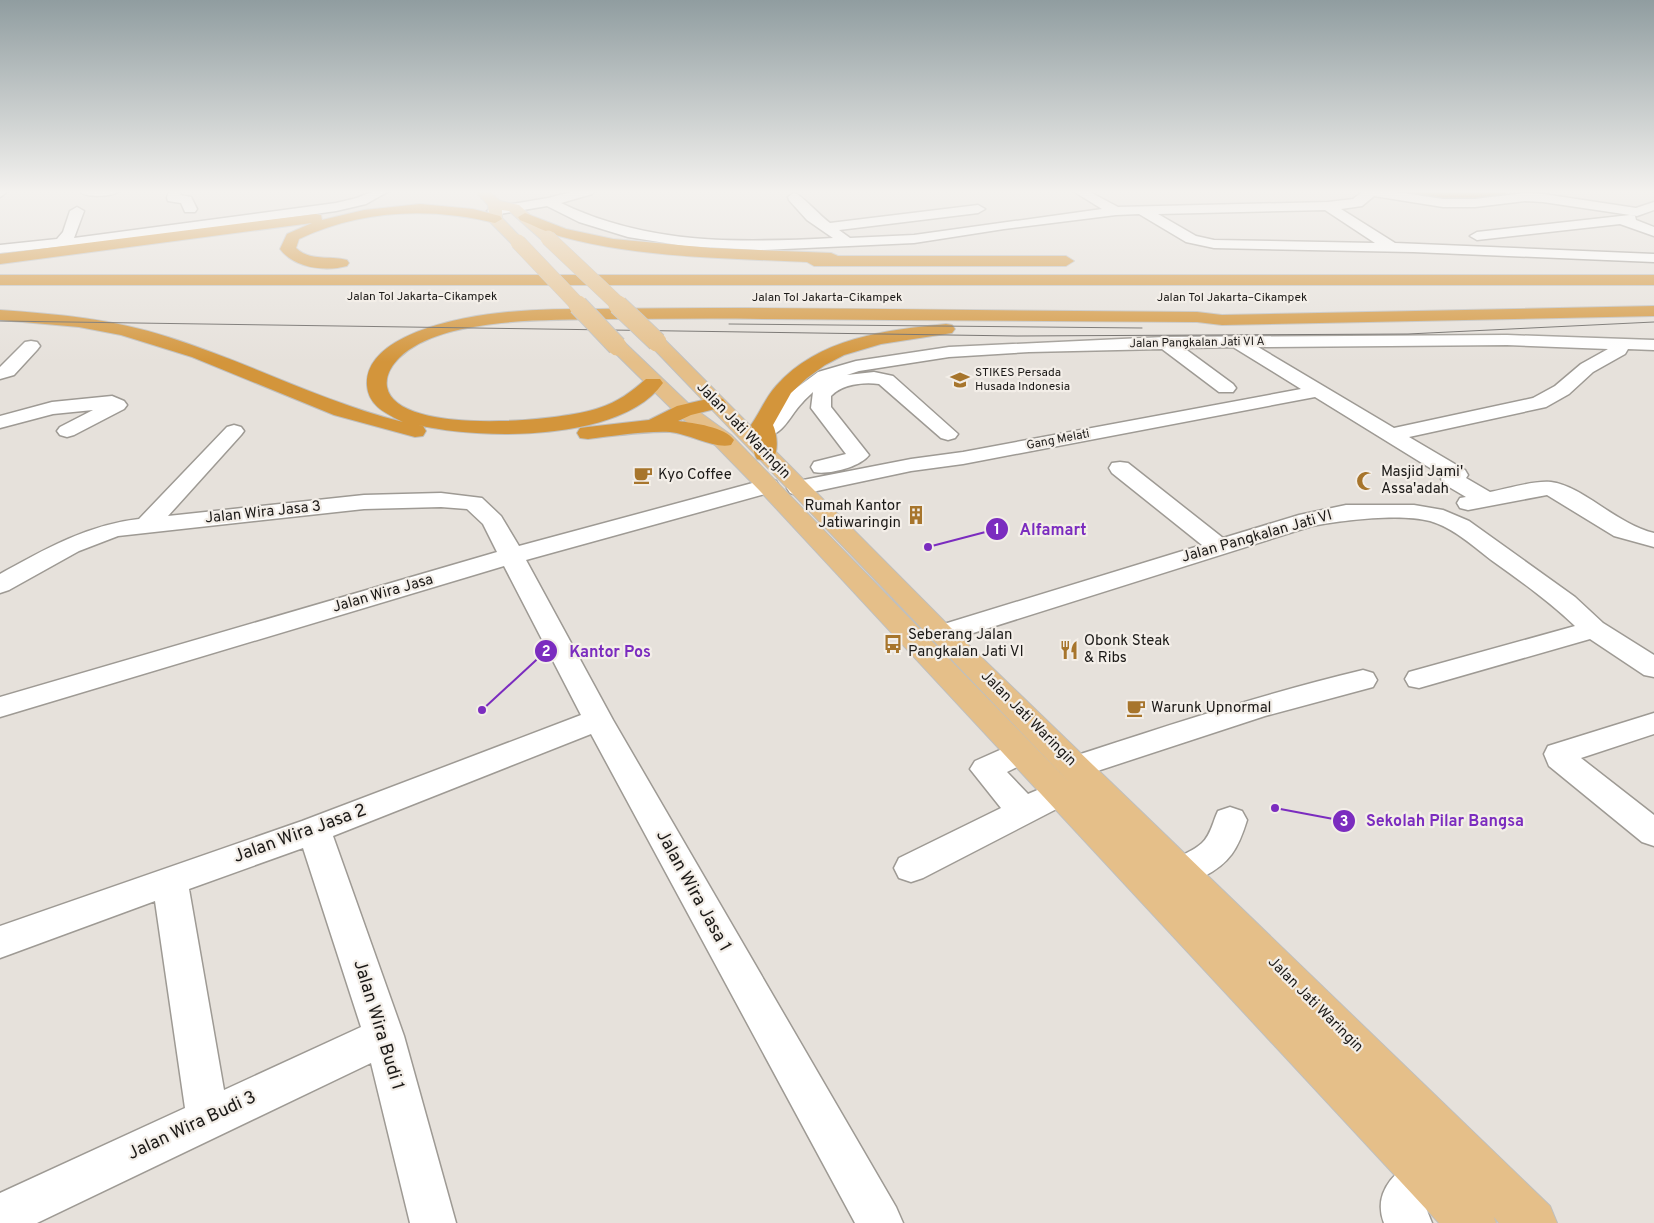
<svg xmlns="http://www.w3.org/2000/svg" width="1654" height="1223" font-family="Overpass,sans-serif">
<style>
.water{fill:#ac7b35}
.lines{fill:none;stroke-linecap:round;stroke-linejoin:round}
.minor-casing{stroke:#9e9a94;stroke-width:3}
.major-casing{stroke:#bfbfbe;stroke-width:2}
.highway-casing{stroke:#bfbfbe;stroke-width:2}
.minor{fill:#fff;fill-rule:evenodd}
.major{fill:#e5bf89;fill-rule:evenodd}
.highway{fill:#d3953b;fill-rule:evenodd}
.tram{stroke:#64615e;stroke-width:1}
.major-bridge-far1-casing{stroke:#bfbfbe;stroke-width:16;stroke-linecap:butt}
.major-bridge-casing{stroke:#bfbfbe;stroke-width:21;stroke-linecap:butt}
.major-bridge-far1{stroke:#e5bf89;stroke-width:15}
.major-bridge{stroke:#e5bf89;stroke-width:19}
.labels{text-anchor:middle;dominant-baseline:central;stroke-width:4.5;stroke-linejoin:round;paint-order:stroke}
.far-street-label{font-size:12px;fill:#1b1917;stroke:#f3eee8}
.far-poi-label{font-size:12px;fill:#1b1917;stroke:#f3eee8;text-anchor:start}
.street-label{font-size:15px;fill:#1b1917;stroke:#f3eee8}
.poi-label{font-size:15px;fill:#1b1917;stroke:#f3eee8;text-anchor:start}
.near-street-label{font-size:18px;fill:#1b1917;stroke:#f3eee8}
.leader{fill:none;stroke:#7b2cbf;stroke-width:2}
.callout-dot{fill:#7b2cbf;stroke:#f3eee8;stroke-width:2}
.mark-label{font-size:15px;text-anchor:middle;font-weight:bold;fill:#fff}
.callout-label{font-size:16px;text-anchor:middle;font-weight:bold;fill:#7b2cbf;stroke:#f3eee8;stroke-width:4.5;stroke-linejoin:round;paint-order:stroke}
</style>
<rect width="100%" height="100%" fill="#e6e1db"/>
<path class="water" d="M1372 191H1504L1510 198C1466 206 1416 200 1372 191Z"/>
<g class="lines">
<g class="minor-casing">
<path id="minor" d="M0 191H8L0 197Z
M79 191H119C113 197 85 198 79 191Z
M169 191H181L180 195 191 197 197 209 195 212H185L181 203 168 201 167 198Z
M374 191H389L366 204 336 211 142 238 0 253V245L57 239 63 232 70 211 77 207 84 211 74 238 336 203 357 198Z
M575 191H594L592 194 561 203C648 245 739 243 833 238L807 220 789 200 788 197 794 193C802 195 820 216 830 223L978 205 985 209 978 213 839 230 850 238 914 235 1102 209 1073 191H1088L1118 207 1328 202 1353 199 1361 193 1360 191H1389L1443 199H1475L1525 193 1543 194 1636 208 1654 202V210L1637 216 1543 202 1525 201 1475 207H1443L1374 196 1362 206 1341 209 1395 243 1654 254V262L1413 252 1214 248 1186 242 1139 214 1116 215 1004 229 914 243 761 250 684 246 628 237 579 222 547 206 494 215 487 211 494 207 548 198ZM1325 210 1375 243 1214 240 1196 236 1158 214Z
M1630 215 1635 216 1636 220 1654 227V236L1620 224 1477 240 1470 236 1477 232Z
M1507 335 1654 340V350L1628 349 1625 354 1593 372 1569 394 1546 407 1409 437 1465 470 1468 475 1466 478 1490 492C1506 489 1535 480 1551 482 1583 486 1616 524 1654 533V547L1614 536 1547 495 1468 510 1460 508 1457 503 1460 498 1466 497 1444 484 1441 479 1443 476 1315 397 963 464 911 471 798 495 790 493 787 488 790 483 798 481 911 459 963 452 1301 389 1233 347 1184 348 1233 384 1236 388 1233 392H1219L1162 349 1029 352 949 357 859 371 847 375 874 372 893 376 958 434 955 438 948 440 941 438 879 384C864 382 842 384 831 396V407L869 455C860 467 829 475 814 472L811 467 814 462 846 454 811 408 813 392C810 395 805 399 802 403 788 417 782 441 758 435L755 431 770 420 787 395 818 372 856 361 949 347 1164 337ZM1507 345 1608 349 1581 364 1555 386 1533 398 1394 428 1258 347Z
M31 341 37 342 40 346 37 350 14 375 0 379V367L25 342Z
M112 396 124 401 127 405 124 409 74 435 67 437 60 435 57 431 60 427 93 410 53 414 0 428V416L52 402Z
M234 425 241 427 244 431 241 435 168 516 364 495 441 493 482 498 501 516 519 546 760 481 768 479 776 481 779 486 776 491 526 560 613 720 896 1207 903 1223H855L591 734 333 836 404 1036 456 1223H410L371 1063 37 1223H0V1193L185 1108 155 901 0 958V926L302 821 581 715 504 566 0 717V697L497 552 483 524 467 509 441 507 364 509 118 536 79 551 9 590 0 593V574C45 549 87 525 139 519L227 427ZM303 848 361 1027 224 1090 189 889Z
M1120 462 1128 463 1223 538 1299 515 1346 505H1414L1443 510 1469 521 1575 597 1603 623 1654 655V677L1644 675 1590 639 1419 688 1409 686 1405 679 1409 672 1575 626C1550 602 1522 582 1494 562 1474 547 1454 528 1430 521 1400 513 1343 520 1312 526L951 640 941 643 931 640 928 634 931 628 1202 545 1112 473 1109 468 1112 463Z
M1363 670 1373 673 1377 680 1373 687 1265 716 1076 778 1065 775 1060 767 1065 759C1164 727 1262 694 1363 670Z
M1654 713V734L1581 758 1654 815V846L1642 842 1549 766 1544 754 1548 746Z
M1020 741 1031 744 1035 752 1031 760 1007 772 1028 794 1059 781 1070 784 1075 793 1070 802 923 878 911 882 899 878 894 868 899 858 1001 808 970 769 975 761Z
M1230 807 1242 811 1247 820C1238 849 1230 863 1203 877 1190 884 1183 887 1170 882L1165 872C1173 855 1189 855 1202 843 1211 835 1213 821 1218 811Z
M1428 1154 1444 1160 1450 1176 1444 1192 1426 1208 1432 1223H1384C1371 1190 1400 1165 1428 1154Z"/>
</g>
<g class="major-casing">
<path id="major" d="M475 191H489L500 201 519 205 555 238 553 241H543L509 211 502 210V218L525 242 518 246 513 245 490 222 488 205Z
M657 336 663 338 951 628 1550 1206 1557 1223H1499L1494 1217 1496 1223H1439L760 491 715 445 677 414 608 346 610 342H624L691 406 731 435 1071 784 651 346 648 342 651 338Z"/>
</g>
<g class="highway-casing">
<path id="highway" d="M420 204 473 209 500 216 502 219 495 223C429 207 361 210 299 239L296 248C311 262 328 255 347 260L349 263 347 266C325 272 294 268 280 249L287 234 312 223 0 264V254L316 214 321 215 322 220 364 210Z
M525 213 566 229 613 239 711 248 831 253 838 256H1066L1074 261 1066 266H814L807 262C724 258 639 258 559 236 546 232 533 225 520 220L518 217Z
M0 275H1654V285H0Z
M1654 306V316L1222 325 1197 322C1052 321 908 320 763 319 711 318 658 319 606 319 568 320 531 319 493 324 462 328 423 335 399 358 392 365 385 376 387 387 396 437 564 421 599 408 618 402 631 392 646 379H660L663 383C622 442 481 440 418 425L423 426 426 431 423 436 415 437 334 415 192 357 121 335 79 327 0 320V310C57 314 113 319 168 337 248 362 322 402 403 422 387 414 368 406 367 385 365 342 435 324 466 318 510 309 555 309 599 309 648 308 697 308 746 308 897 309 1047 311 1197 312L1222 315Z
M946 324 952 325 955 329 952 333 881 344 844 355 825 365 807 378 791 393 773 425C777 434 779 450 773 459L765 461 757 459C750 449 757 436 751 425 760 412 766 397 776 386 818 338 886 330 946 324Z
M716 397 723 399 726 403 723 407 691 415 678 421C694 423 725 427 734 440L731 445C714 449 690 434 670 432 643 431 615 436 588 439L580 438 577 433 580 428 588 427 649 420 677 406Z"/>
</g>
<use href="#minor" class="minor"/>
<use href="#major" class="major"/>
<use href="#highway" class="highway"/>
<path class="tram" d="M0 321 1017 336 1408 334 1654 322
M729 324 1142 328"/>
<g class="major-bridge-far1-casing">
<path id="major-bridge-far1" d="M548 238 620 306
M518 242 579 306"/>
</g>
<g class="major-bridge-casing">
<path id="major-bridge" d="M578 305 617 346
M618 305 657 342"/>
</g>
<use href="#major-bridge-far1" class="major-bridge-far1"/>
<use href="#major-bridge" class="major-bridge"/>
</g>
<linearGradient id="sky" x2="0" y2="1"><stop stop-color="#909da0"/><stop offset="0.53" stop-color="#f4f2ef"/><stop offset="1" stop-color="#f4f2ef" stop-opacity="0"/></linearGradient>
<rect width="1654" height="362" fill="url(#sky)"/>
<defs>
<g id="university-bare" transform="scale(1.5)"><path d="M0-5L7-2L0 1L-7-2ZM-4 1L0 2.5L4 1V4Q0 6-4 4Z" fill="#a7752c" stroke="#f3eee8" stroke-width="2.5" paint-order="stroke"/></g>
<g id="cafe-bare" transform="scale(1.5)"><path d="M-5.5-4.5H6V0H3Q3 3.5 0 3.5H-2.5Q-5.5 3.5-5.5 0ZM3-3.2v2h1.7v-2ZM-6 4.5H4V6H-6Z" fill="#a7752c" stroke="#f3eee8" stroke-width="2.5" paint-order="stroke"/></g>
<g id="mosque-bare" transform="scale(1.5)"><path d="M3.5-4.9A6 6 0 1 0 3.5 4.9A5 5 0 1 1 3.5-4.9Z" fill="#a7752c" stroke="#f3eee8" stroke-width="2.5" paint-order="stroke"/></g>
<g id="building-bare" transform="scale(1.5)"><path d="M-4-6H4V6H1V3H-1V6H-4ZM-2.5-4.3h1.7v1.8h-1.7ZM.8-4.3h1.7v1.8H.8ZM-2.5-1h1.7V.8h-1.7ZM.8-1h1.7V.8H.8Z" fill="#a7752c" stroke="#f3eee8" stroke-width="2.5" paint-order="stroke"/></g>
<g id="bus-bare" transform="scale(1.5)"><path d="M-5-6H5V4H4V6H2V4H-2V6H-4V4H-5ZM-3.5-4V0h7V-4ZM-3.5 1.2v1.5H-2V1.2ZM2 1.2v1.5H3.5V1.2Z" fill="#a7752c" stroke="#f3eee8" stroke-width="2.5" paint-order="stroke"/></g>
<g id="restaurant-bare" transform="scale(1.5)"><path d="M-5-6h1v4h1v-4h1v4h1v-4h1v5L-1.5 .5V6h-2V.5L-5-1ZM5-6V6H3V1.5H1.5Q1.5-4 5-6Z" fill="#a7752c" stroke="#f3eee8" stroke-width="2.5" paint-order="stroke"/></g>
</defs>
<g fill-rule="evenodd">
<use href="#university-bare" x="960" y="380"/>
<use href="#cafe-bare" x="643" y="475"/>
<use href="#mosque-bare" x="1366" y="481"/>
<use href="#building-bare" x="916" y="515"/>
<use href="#bus-bare" x="893" y="644"/>
<use href="#restaurant-bare" x="1069" y="650"/>
<use href="#cafe-bare" x="1136" y="708"/>
</g>
<g class="labels">
<g class="far-street-label">
<text x="422" y="297">Jalan Tol Jakarta–Cikampek</text>
<text x="827" y="298">Jalan Tol Jakarta–Cikampek</text>
<text x="1232" y="298">Jalan Tol Jakarta–Cikampek</text>
<text transform="translate(1197 343) rotate(-1)">Jalan Pangkalan Jati VI A</text>
<text transform="translate(1058 440) rotate(-11)">Gang Melati</text>
</g>
<g class="far-poi-label">
<text x="975" y="373">STIKES Persada<tspan x="975" dy="14">Husada Indonesia</tspan></text>
</g>
<g class="street-label">
<text transform="translate(743 431) rotate(46)">Jalan Jati Waringin</text>
<text transform="translate(263 513) rotate(-6)">Jalan Wira Jasa 3</text>
<text transform="translate(1257 537) rotate(-16)">Jalan Pangkalan Jati VI</text>
<text transform="translate(383 594) rotate(-16)">Jalan Wira Jasa</text>
<text transform="translate(1028 719) rotate(45)">Jalan Jati Waringin</text>
<text transform="translate(1315 1005) rotate(45)">Jalan Jati Waringin</text>
</g>
<g class="poi-label">
<text x="1381" y="472">Masjid Jami'<tspan x="1381" dy="17">Assa'adah</tspan></text>
<text x="658" y="475">Kyo Coffee</text>
<text x="901" y="506" text-anchor="end">Rumah Kantor<tspan x="901" dy="17">Jatiwaringin</tspan></text>
<text x="908" y="635">Seberang Jalan<tspan x="908" dy="17">Pangkalan Jati VI</tspan></text>
<text x="1084" y="641">Obonk Steak<tspan x="1084" dy="17">&amp; Ribs</tspan></text>
<text x="1151" y="708">Warunk Upnormal</text>
</g>
<g class="near-street-label">
<text transform="translate(300 834) rotate(-20)">Jalan Wira Jasa 2</text>
<text transform="translate(693 891) rotate(61)">Jalan Wira Jasa 1</text>
<text transform="translate(378 1025) rotate(73)">Jalan Wira Budi 1</text>
<text transform="translate(192 1126) rotate(-25)">Jalan Wira Budi 3</text>
</g>
</g>
<path class="leader" d="M928 547L997 529M482 710L546 651M1275 808L1344 821"/>
<g class="callout-dot">
<circle cx="928" cy="547" r="5"/>
<circle cx="482" cy="710" r="5"/>
<circle cx="1275" cy="808" r="5"/>
<circle cx="997" cy="529" r="12"/>
<circle cx="546" cy="651" r="12"/>
<circle cx="1344" cy="821" r="12"/>
</g>
<g class="mark-label">
<text x="997" y="534">1</text>
<text x="546" y="656">2</text>
<text x="1344" y="826">3</text>
</g>
<g class="callout-label">
<text x="1053" y="535">Alfamart</text>
<text x="610" y="657">Kantor Pos</text>
<text x="1445" y="826">Sekolah Pilar Bangsa</text>
</g>
</svg>
